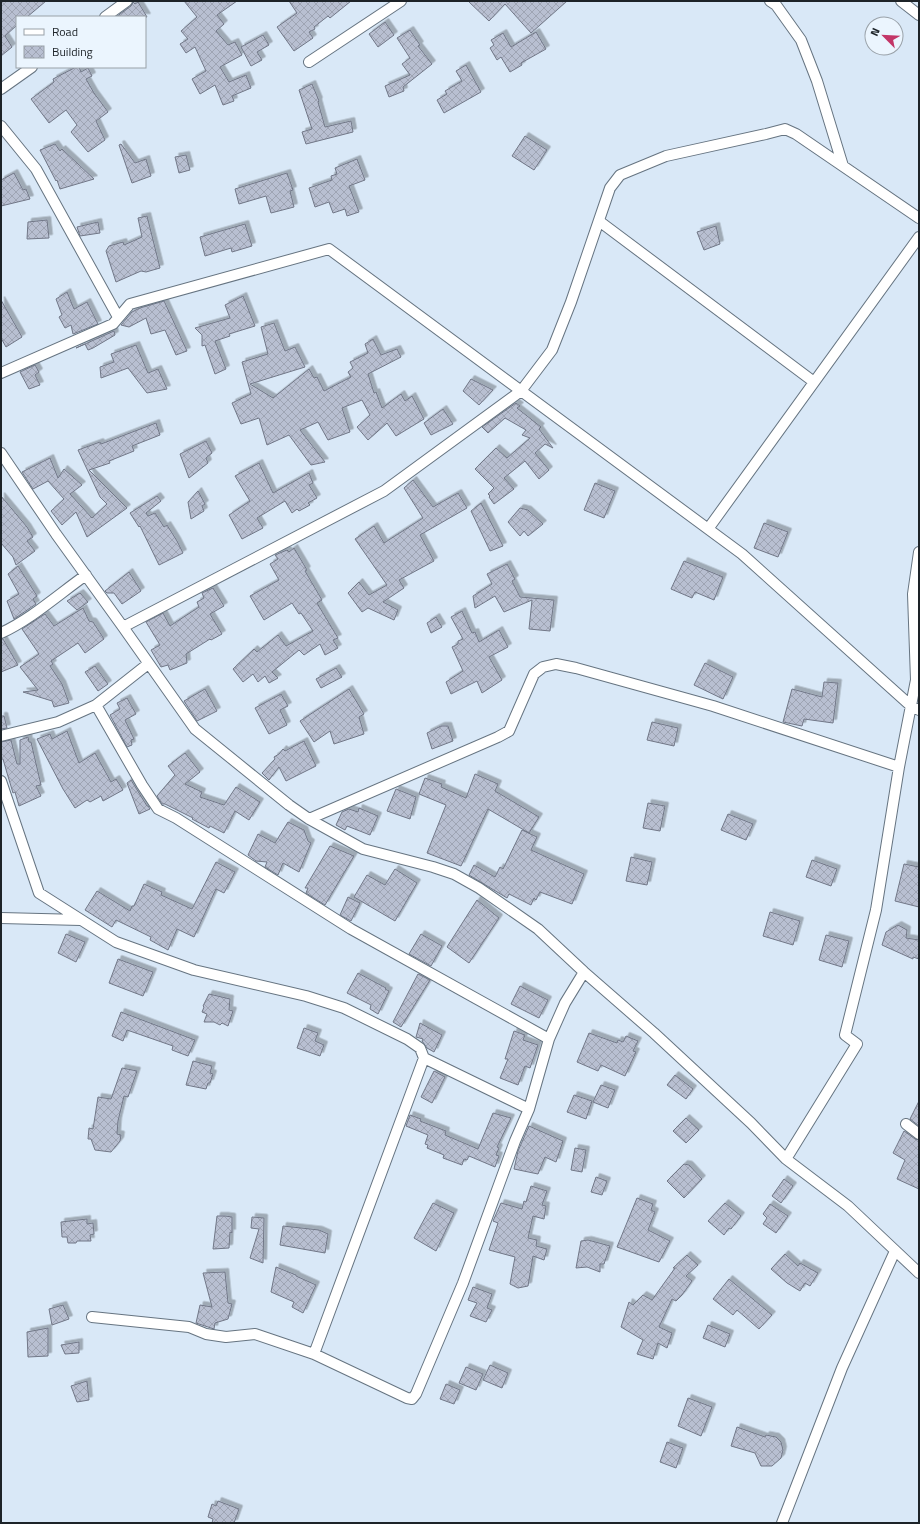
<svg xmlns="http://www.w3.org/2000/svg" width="920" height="1524" font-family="'Titillium Web',sans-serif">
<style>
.building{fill:url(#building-cross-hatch);stroke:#717787;filter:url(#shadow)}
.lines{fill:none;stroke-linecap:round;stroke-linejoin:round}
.minor-casing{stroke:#667481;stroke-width:12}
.minor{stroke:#fff;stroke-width:10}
</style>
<defs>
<pattern id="building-cross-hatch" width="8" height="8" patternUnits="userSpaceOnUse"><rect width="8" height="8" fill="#b8bfd1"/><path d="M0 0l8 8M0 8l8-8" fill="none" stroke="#9ea4b3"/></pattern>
<filter id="shadow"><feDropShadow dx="3.5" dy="-3.5" stdDeviation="0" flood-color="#0004"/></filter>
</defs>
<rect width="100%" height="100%" fill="#d9e8f7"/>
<path class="building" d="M1 1H46L27 17H17V25L5 36 12 47 1 56Z
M184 1H237L217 15 224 24 216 31 228 45 235 42 242 55 220 67 229 82 246 75 251 88 232 96 234 101 223 105 215 85 200 94 192 79 206 71 195 47 186 53 180 44 188 39 181 31 197 17Z
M289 1H351L330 18 328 16 314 27 315 29 309 32 313 38 294 51 277 27 297 13Z
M468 1H567L531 33 505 4 489 21Z
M133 2 135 4 138 2 147 17H116L131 6Z
M385 22 394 35 378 47 369 34Z
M410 30 420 45 418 46 432 64 403 87 404 91 389 97 385 86 410 75 402 64 410 58 397 38Z
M536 32 546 49 521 63 522 65 510 72 501 57 497 60 490 48 494 45 491 40 503 33 511 47Z
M263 35 269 45 257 52 262 60 251 66 241 47Z
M466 65 481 92 444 113 437 100 447 94 445 91 462 81 456 71Z
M76 67H79L81 72 88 68 92 76 86 79 94 93 108 112 96 121 105 140 88 152 71 132 77 125 66 110 49 123 31 99 54 82 53 79Z
M312 84 319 101 318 102 325 127 351 121 353 132 306 144 302 132 312 129 299 90Z
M525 136 547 150 534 170 512 156Z
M55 144 60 151 62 149 94 179 60 189 57 180 56 181 40 150Z
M121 144 135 163 146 159 151 176 132 183 119 145Z
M186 155 190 170 179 173 175 157Z
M357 159 365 180 349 186 359 212 347 216 345 209 333 213 329 202 315 207 309 188 332 180 331 176 337 174 335 168Z
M14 173 23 190 26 189 30 199 1 206V180Z
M287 173 293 190 290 191 294 207 271 213 266 196 239 204 235 189Z
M147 216 160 268 146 272 141 271 116 282 106 251 109 246 123 242 124 245 142 237 138 218Z
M47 220 49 238 27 239 28 222Z
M98 222 100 233 80 236 77 227Z
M245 224 252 246 232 252 231 248 205 256 200 237Z
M716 226 720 244 704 250 697 232Z
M67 292 74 309 87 302 98 324 73 334 71 325 65 328 59 317 62 315 56 299Z
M243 296 255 326 229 334 230 336 215 341 226 369 215 374 205 345 202 346V335L195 328 230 318 225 305Z
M1 300 22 337 6 347 1 338Z
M164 301 165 303 187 351 176 355 165 330 151 334 146 318 129 327 121 325 132 312 140 308Z
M274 323 285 351 295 347 305 367 250 384 273 398 309 369 314 378 317 377 324 391 351 377 348 372 353 368 350 362 368 353 365 344 373 339 381 355 397 349 401 357 368 374 374 393 376 392 382 408 401 394 405 401 412 396 424 419 396 436 387 423 368 440 357 427 370 415 362 400 342 408 350 432 328 440 318 422 300 430 325 462 311 465 289 435 267 445 259 418 241 424 232 403 251 394 242 362 268 354 261 327Z
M114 331 115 335 93 348 88 350 85 344 76 348Z
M136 345 148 373 158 369 167 389 147 393 128 368 101 378 100 367 114 362 111 354Z
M35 365 39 372 35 375 40 385 29 389 20 372Z
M471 379 493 390 479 405 463 391Z
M516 403 520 406 517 408 541 427 539 429 553 448 545 444 535 453 549 470 539 479 525 461 504 478 514 489 494 504 489 497 490 496 488 494 494 488 475 469 496 448 507 458 530 438 522 435 526 430 505 418 488 433 482 427Z
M443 409 453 424 431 435 424 423Z
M156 423 160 435 132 446 134 451 109 461 110 463 89 470 127 508 87 537 76 512 62 525 51 511 64 499 48 481 33 489 22 472 50 458 58 478 64 469 82 485 70 494 92 518 107 504 100 497 78 450 100 442 101 444Z
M206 441 212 453 206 458 208 463 189 478 180 454Z
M259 463 273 493 309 473 313 483 309 485 317 498 308 503 310 505 299 511 297 509 292 513 285 501 257 518 263 528 242 539 229 515 250 501 235 476Z
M413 480 433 507 458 493 467 508 420 535 434 561 399 580 404 588 383 602 398 610 394 620 368 608 362 612 348 593 359 582 369 595 387 585 355 539 374 526 384 543 423 518 404 488Z
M595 483 615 491 604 518 584 510Z
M198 491 205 504 202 506 204 511 191 519 188 502Z
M1 496 27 527 33 537 27 541 35 551 16 565 13 557 1 543Z
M157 496 161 501 146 513 148 516 155 513 164 527 167 525 177 541 183 553 159 565 140 526 139 527 130 513Z
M481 503 503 546 490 551 471 511Z
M520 508 528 510 543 524 528 536 524 531 520 536 508 522Z
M764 523 788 532 778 557 754 548Z
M294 548 307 570 305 571 322 600 317 603 338 638 333 640 338 648 325 655 320 644 304 655 299 650 272 672 278 678 269 683 265 676 258 682 253 674 243 682 233 669 254 649 257 652 278 635 286 646 313 631 301 613 299 614 292 603 264 620 250 596 279 580 270 564 278 559 275 555 287 550 289 552Z
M684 561 723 577 714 600 695 592 692 598 671 589Z
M507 564 515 579 512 581 520 597 554 600 550 631 529 629 532 600 504 612 495 596 475 608 473 596 492 584 487 574Z
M18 566 37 596 33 599 36 604 14 619 7 601 19 594 8 574Z
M129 572 141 591 122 604 114 593H107L105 591Z
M213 588 224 606 210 614 222 634 211 640 210 639 186 654 187 663 170 670 168 665 161 667 151 650 160 645 146 622 163 613 170 626 199 607 197 602 204 598 202 593Z
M80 593 88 602 77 610 67 601Z
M83 608 89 621 93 622 104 639 85 653 78 643 51 661 53 664 50 666 62 684 69 703 54 707 52 701 23 692 38 690 20 667 39 654 22 629 45 614 54 626Z
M462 611 472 633 475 632 479 642 499 630 508 647 489 657 502 680 482 693 477 681 451 694 446 682 463 671 452 647 458 644V641L463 639 451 617Z
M436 617 442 627 431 633 427 623Z
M1 639H3L18 665 1 672Z
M705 663 733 677 723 699 694 685Z
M95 666 108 684 98 691 85 672Z
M336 668 342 677 321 688 316 679Z
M824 682 838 683 833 723 804 719 802 726 783 722 792 689 822 697Z
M205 689 217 711 197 721 184 701Z
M349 689 364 714 359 717 364 734 334 744 330 731 314 742 300 721Z
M281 694 288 706 280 710 287 725 269 734 255 708Z
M127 698 136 714 125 720 134 739 131 740 132 745 127 747 110 715 120 709 117 703Z
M1 716H4L7 728 1 729Z
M652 722 678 728 674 746 647 740Z
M441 726H448L453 741 432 749 427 733Z
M67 731 79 763 95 753 111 782 116 779 123 790 103 801 101 796 90 802 87 800 75 808 63 789 37 739 50 734 52 739Z
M28 737 29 742H31L41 785 36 786 41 796 19 806 15 792 13 793 7 773 3 759H1V742L11 740 17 764H20V740Z
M304 741 316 766 286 781 279 767 269 780 262 773 275 759 274 757 279 754 283 749 285 751Z
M185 753 200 772 185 784 202 792 200 797 224 805 236 787 260 802 249 820 235 811 224 833 210 826 209 828 192 819 193 818 165 804H162L157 796 175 775 168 766Z
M475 774 498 784 495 791 539 817 529 833 488 809 461 866 427 853 446 805 419 794 425 778 442 784 441 787 466 798Z
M131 780 147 806H148L150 809 139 814 127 783Z
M396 789 416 797 410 819 387 811Z
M648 803 665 806 660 831 643 828Z
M359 808 378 816 370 835 347 826 345 830 336 825 342 812 349 809 358 812Z
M728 814 753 824 746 840 721 830Z
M288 822 304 830 308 841 311 843 299 872 283 863 278 875 265 867 267 862 256 861 248 855 258 834 275 843Z
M522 830 537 837 531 850 584 874 572 904 540 892 536 900 534 898 531 905 509 894 507 898 469 875 474 865 495 877 500 867 503 869Z
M330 846 354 856 325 905 306 893 308 888H305Z
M631 857 652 862 647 885 626 881Z
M812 860 837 869 831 886 806 877Z
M216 862 235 872 224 893 216 889 194 937 177 929 168 950 150 940 151 937 116 920 112 927 85 910 97 891 130 911 132 906H134L144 884 162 892 161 895 192 909Z
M904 864 919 867V907L895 901Z
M395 869 417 883 395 921 354 897 367 875 385 885Z
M348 897 360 903 351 921 340 915Z
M477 900 499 918 469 963 447 947Z
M770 912 800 921 793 945 763 936Z
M898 925 907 930 906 938 919 940V959L913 957V959L882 945 886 932Z
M66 934 85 942 76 962 58 953Z
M421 934 442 946 431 966 409 954Z
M826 935 849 941 842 967 819 960Z
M118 959 153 972 143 996 109 983Z
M358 973 386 988 385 989 389 991 378 1014 370 1009 371 1005 347 993Z
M418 974 430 980 401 1027 393 1022Z
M520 986 548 1000 539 1018 511 1004Z
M209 994 230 999 229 1010 233 1011 228 1026 222 1023 220 1025 214 1022H204L207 1014 202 1012 204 1007 203 1006Z
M121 1012 195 1040 188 1056 172 1050 173 1046 127 1030 123 1041 112 1036Z
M420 1023 442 1035 434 1052 427 1048 422 1041 423 1039 416 1037Z
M304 1028 318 1033 315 1041 324 1045 320 1056 297 1048Z
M514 1031 525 1035 523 1040 538 1045 530 1068 525 1066 518 1085 500 1078 508 1059H505Z
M589 1033 617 1043 618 1040 623 1042 626 1036 638 1041 633 1051 636 1052 625 1076 601 1065 598 1071 577 1062Z
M193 1061 212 1066 210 1073 213 1074 210 1083H208L206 1089 186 1085Z
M122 1068 137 1071 128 1097 124 1096 118 1121 117 1134 121 1135 120 1141 111 1152 95 1150 91 1139H88L89 1128 93 1129 98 1097 111 1099Z
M434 1071 445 1077 432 1103 421 1097Z
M675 1075 693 1089 686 1099 667 1085Z
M601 1085 615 1090 608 1108 593 1102Z
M574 1095 592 1101 586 1119 567 1112Z
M919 1101V1126L910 1119Z
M493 1113 511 1118 497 1147 499 1148 496 1155 499 1156 495 1167 469 1156 467 1160 464 1159 462 1165 443 1158 444 1155 427 1148 428 1145 425 1144 428 1135 406 1126 410 1115 421 1119 420 1121 446 1131 445 1135 478 1149Z
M686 1118 699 1130 686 1143 673 1131Z
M529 1126 563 1141 556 1162 545 1157 538 1174 514 1169 518 1151Z
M904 1131 915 1139 919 1140V1189L897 1179 905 1160 893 1153Z
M575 1148 586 1150 582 1172 571 1170Z
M684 1164 689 1165 702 1179 684 1198 667 1181Z
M596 1177 607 1181 602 1195 591 1192Z
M784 1179 793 1186 781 1203 772 1196Z
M531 1186 547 1191 542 1205 546 1206 544 1219 533 1216 528 1238 537 1240 536 1246 547 1249 544 1260 533 1256 528 1286 518 1288 510 1284 515 1257 489 1250 498 1223 493 1221 501 1203 522 1209 524 1201 526 1202Z
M637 1198 653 1204 651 1210 655 1212 648 1230 670 1241 659 1262 617 1247Z
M433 1203 454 1213 436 1251 414 1238Z
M725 1203 741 1216 731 1229 729 1228 724 1235 708 1221Z
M770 1204 788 1216 776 1233 763 1224 767 1218 763 1214Z
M217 1216H225L232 1217V1233L230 1232 229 1248 213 1249Z
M252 1217 264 1218 263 1263 250 1258 259 1229 251 1228Z
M87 1219V1224L93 1223 94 1234 90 1235 91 1241H77L76 1243H68L67 1237H62L61 1222Z
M283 1226 319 1230 328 1234 325 1253 280 1245Z
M588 1240 610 1246 604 1264H600V1272L587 1267 576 1268 581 1241Z
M785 1254 798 1266 800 1263 818 1273 810 1286 805 1283 800 1291 787 1283 771 1269Z
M687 1255 698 1265 686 1276 692 1281 682 1295 676 1301 672 1299 659 1327 672 1333 667 1348 658 1343 653 1359 637 1354 643 1340 621 1327 629 1302 633 1305 643 1295 652 1300 675 1268H673Z
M276 1267 296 1275V1276L316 1285 303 1313 292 1307 294 1302 271 1292Z
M225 1272 228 1303 232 1304 228 1319 215 1323 214 1329 196 1323 200 1305 212 1307 203 1273Z
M729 1279 772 1315 759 1329 737 1310 733 1315 713 1299Z
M473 1287 492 1294 487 1308 492 1310 486 1322 470 1316 477 1303 468 1300Z
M63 1305 69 1319 52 1325 49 1309Z
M708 1325 730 1334 725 1347 703 1338Z
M48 1328V1356L28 1357 27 1332Z
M79 1342V1353L65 1354 61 1345Z
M490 1365 508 1373 502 1388 483 1380Z
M466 1367 483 1374 476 1390 459 1383Z
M87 1381 89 1400 77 1402 71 1386Z
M446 1384 460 1390 454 1404 440 1399Z
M688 1398 712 1407 701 1436 678 1426Z
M737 1427 765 1437 766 1435 776 1437 781 1442 783 1450 781 1458 772 1466H761L755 1453 731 1446Z
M667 1442 683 1448 676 1468 660 1462Z
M218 1501 239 1509 234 1523H212L213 1519 208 1517 212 1504 216 1506Z"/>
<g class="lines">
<g class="minor-casing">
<path id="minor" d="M770 1 776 5 801 40 817 81 843 166
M901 1 919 15
M105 17 127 1
M309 62 401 1
M1 89 32 67
M1 126 36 169 118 317
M599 221 814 382
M1 373 113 324 130 304 329 249 742 554 911 706 919 710
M1 453 56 534 123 627 195 729 289 805 309 819 363 849 433 867 454 874 479 888 538 929 584 972 654 1033 751 1123 786 1159 848 1206 919 1273
M708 529 919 237
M123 627 384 491 521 391 552 350 571 302 610 188 620 175 666 156 766 134 785 129 796 134 919 218
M1 633C30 620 59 594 86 575
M96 705 142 785 158 809 176 818 351 929 549 1039
M1 736 58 722 96 705 148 664
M1 781 39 893 116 942 194 970 306 996 344 1008 407 1039 420 1048 424 1058 314 1354
M309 819 498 737 509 731 534 674 543 667 556 664 576 668 713 706 899 767
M1 918 81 920
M424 1058 529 1109
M906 1124 919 1134
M786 1159 857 1044 845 1035 876 910 899 767 916 680 913 594 919 552
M92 1317 189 1327 206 1334 226 1337 255 1334 314 1354 407 1398 412 1399 416 1394 463 1283 515 1141 529 1109 549 1039 565 1003 584 972
M782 1523 842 1368 895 1251"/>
</g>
<use href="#minor" class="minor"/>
</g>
<rect width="920" height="1524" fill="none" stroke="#1d2328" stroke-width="4"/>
<rect x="16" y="16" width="130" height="52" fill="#ebf5fe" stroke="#99a1a8"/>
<rect x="24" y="29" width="20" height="6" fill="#ffffff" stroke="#99a1a8"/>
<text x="52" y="36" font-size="12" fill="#1d2328">Road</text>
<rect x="24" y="46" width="20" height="12" fill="url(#building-cross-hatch)" stroke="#99a1a8"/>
<text x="52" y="56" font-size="12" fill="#1d2328">Building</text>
<g transform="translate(884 36) rotate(294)"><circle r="19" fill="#ebf5fe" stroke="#99a1a8"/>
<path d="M0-3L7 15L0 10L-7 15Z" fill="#c33668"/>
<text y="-6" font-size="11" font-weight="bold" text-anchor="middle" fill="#1d2328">N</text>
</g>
</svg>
